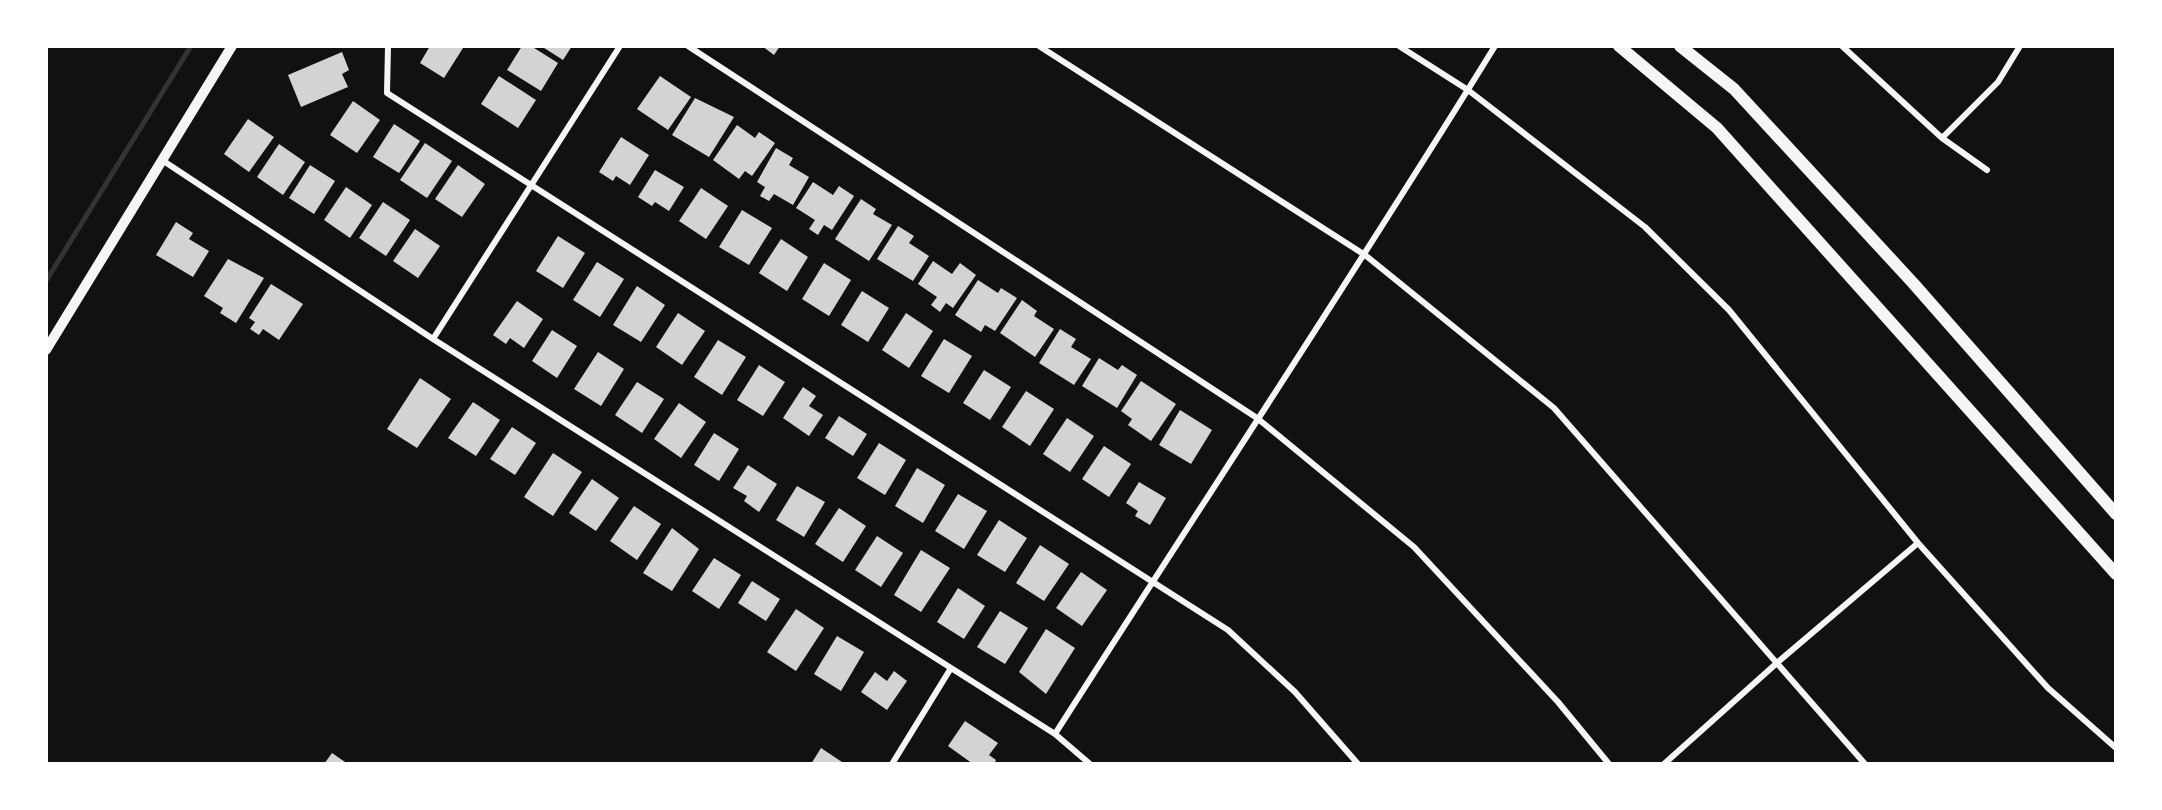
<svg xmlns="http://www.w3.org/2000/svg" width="2162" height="810" font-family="Arial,sans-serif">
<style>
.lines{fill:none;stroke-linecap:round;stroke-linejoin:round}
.stream{stroke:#333;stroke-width:5}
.building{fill:#d3d3d3}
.minor{stroke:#f5f5f5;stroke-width:6}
.tertiary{stroke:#f5f5f5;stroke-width:10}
.secondary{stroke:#f5f5f5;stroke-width:12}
</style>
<rect width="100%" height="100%" fill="#111"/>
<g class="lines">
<path class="stream" d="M46 281 191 46"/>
</g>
<path class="building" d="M430 46 463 48 444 78 420 63Z
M522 46H531L558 63 541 91 507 70Z
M541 46H572L563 60Z
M762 46H780L774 55Z
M342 52 349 70 342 74 348 87 301 107 288 75Z
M499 76 536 100 518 128 481 104Z
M660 76 691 97 668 130 637 109Z
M695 98 734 117 709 157 672 135Z
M353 101 380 120 357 153 330 135Z
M248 119 274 137 249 172 224 154Z
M394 124 420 141 399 173 373 157Z
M737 125 755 138 759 132 775 143 752 176 745 171 739 179 713 160Z
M621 137 649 155 630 185 616 176 613 181 599 172Z
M425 143 452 161 427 198 400 180Z
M279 144 305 162 283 195 257 177Z
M776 148 793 158 789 165 809 177 793 205 774 194 769 201 760 196 765 187 757 182Z
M310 165 335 181 314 214 289 198Z
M458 165 485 184 462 217 435 199Z
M655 170 684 187 669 211 655 202 652 206 638 197Z
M813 182 833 195 839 186 854 196 832 230 824 225 818 235 809 229 815 220 796 208Z
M346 187 372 205 350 238 324 220Z
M701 188 728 206 706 239 679 221Z
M861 199 876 209 873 214 892 225 869 261 835 239Z
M383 202 410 220 386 256 359 238Z
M742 210 772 228 749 265 719 247Z
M176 222 193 233 189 239 209 251 193 277 156 255Z
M898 226 914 236 909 243 929 256 913 281 877 259Z
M415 229 440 246 418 278 393 261Z
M558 236 585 253 563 288 536 271Z
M781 239 808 257 787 291 759 273Z
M228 259 264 278 236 323 220 313 223 308 204 296Z
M933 261 952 274 960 263 976 275 953 308 946 303 940 312 931 305 937 297 918 284Z
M597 262 624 279 600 317 573 300Z
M824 263 851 280 829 316 802 299Z
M978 280 998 293 1001 288 1017 298 995 331 985 325 981 332 955 315Z
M271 284 303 304 279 340 263 329 259 335 250 329 255 322 249 318Z
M637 286 665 305 641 342 613 325Z
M862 291 889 308 868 342 841 325Z
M1022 300 1037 311 1034 316 1054 329 1035 357 1000 333Z
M517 301 543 319 524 348 510 338 506 344 493 335Z
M678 313 705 331 682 365 656 347Z
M906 313 933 331 909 368 882 350Z
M1060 329 1076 339 1071 347 1091 359 1074 385 1039 363Z
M552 330 577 346 557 378 532 361Z
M944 339 972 356 949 393 921 376Z
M718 340 746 357 722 395 694 377Z
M598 352 624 369 601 406 574 389Z
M1099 358 1118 370 1122 365 1137 375 1117 408 1082 386Z
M759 365 785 382 763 416 737 400Z
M984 370 1011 387 990 420 963 403Z
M420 378 451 399 417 448 387 429Z
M1141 381 1176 404 1151 441 1128 425 1132 419 1121 411Z
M637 382 664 399 642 433 615 415Z
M803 387 816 396 809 406 823 415 809 436 783 418Z
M1026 391 1054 409 1030 446 1002 427Z
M473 402 500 420 476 456 448 438Z
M679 403 706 422 681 458 654 439Z
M1180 410 1212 430 1191 464 1159 445Z
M839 416 867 434 853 456 825 438Z
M1067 418 1094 436 1070 472 1043 454Z
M512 427 536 443 515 475 490 459Z
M714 433 739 449 719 481 694 465Z
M879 443 906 460 885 495 857 478Z
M1104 446 1131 464 1109 497 1082 479Z
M553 453 582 472 553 516 524 497Z
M748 465 777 484 759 512 744 501 747 496 733 488Z
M917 468 945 485 923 523 895 506Z
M592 479 619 498 596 531 569 513Z
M1139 482 1166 498 1150 525 1135 516 1138 511 1126 503Z
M797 486 825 502 804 537 776 520Z
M958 494 987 511 964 549 935 531Z
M634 506 661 524 637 560 610 541Z
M839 508 866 526 843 562 815 544Z
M999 520 1027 538 1005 572 977 555Z
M672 528 699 549 672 591 643 573Z
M877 536 903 553 881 587 855 570Z
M1040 545 1069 564 1044 601 1016 583Z
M921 550 950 568 921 612 894 595Z
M714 558 741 575 719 609 692 591Z
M1081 572 1107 590 1082 626 1056 608Z
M752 581 780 599 766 621 738 603Z
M958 588 985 606 964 639 937 622Z
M796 609 824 628 796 671 767 652Z
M1000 611 1028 628 1005 664 977 647Z
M1046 629 1075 648 1046 694 1019 672Z
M837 636 864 652 841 691 814 674Z
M894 671 907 681 887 710 861 692 875 672 887 681Z
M965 721 998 743 989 755 996 760 994 764H973L948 746Z
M821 748 845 764H811Z
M332 753 348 764H324Z"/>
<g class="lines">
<path class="minor" d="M388 46 387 93 1228 630 1295 692 1358 764
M688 46 1257 418 1414 547 1558 702 1609 764
M1039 46 1365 255 1554 408 1865 764
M1399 46 1468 90 1645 227 1729 310 1918 543 2048 688 2116 748
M1842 46 1942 138 1987 170
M1942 138 1998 82 2020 46
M162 160 433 339 1055 734 1090 764
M433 339 620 46
M1055 734C1201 505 1352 278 1495 46
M892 764 951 668
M1664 764 1778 662 1918 543"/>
<path class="tertiary" d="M46 350 232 46"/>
<path class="secondary" d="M1619 46 1717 128 2116 574
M1680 46 1734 89 1913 283 2116 514"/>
</g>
<rect width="2162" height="810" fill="none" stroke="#ffffff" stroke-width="96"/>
</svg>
